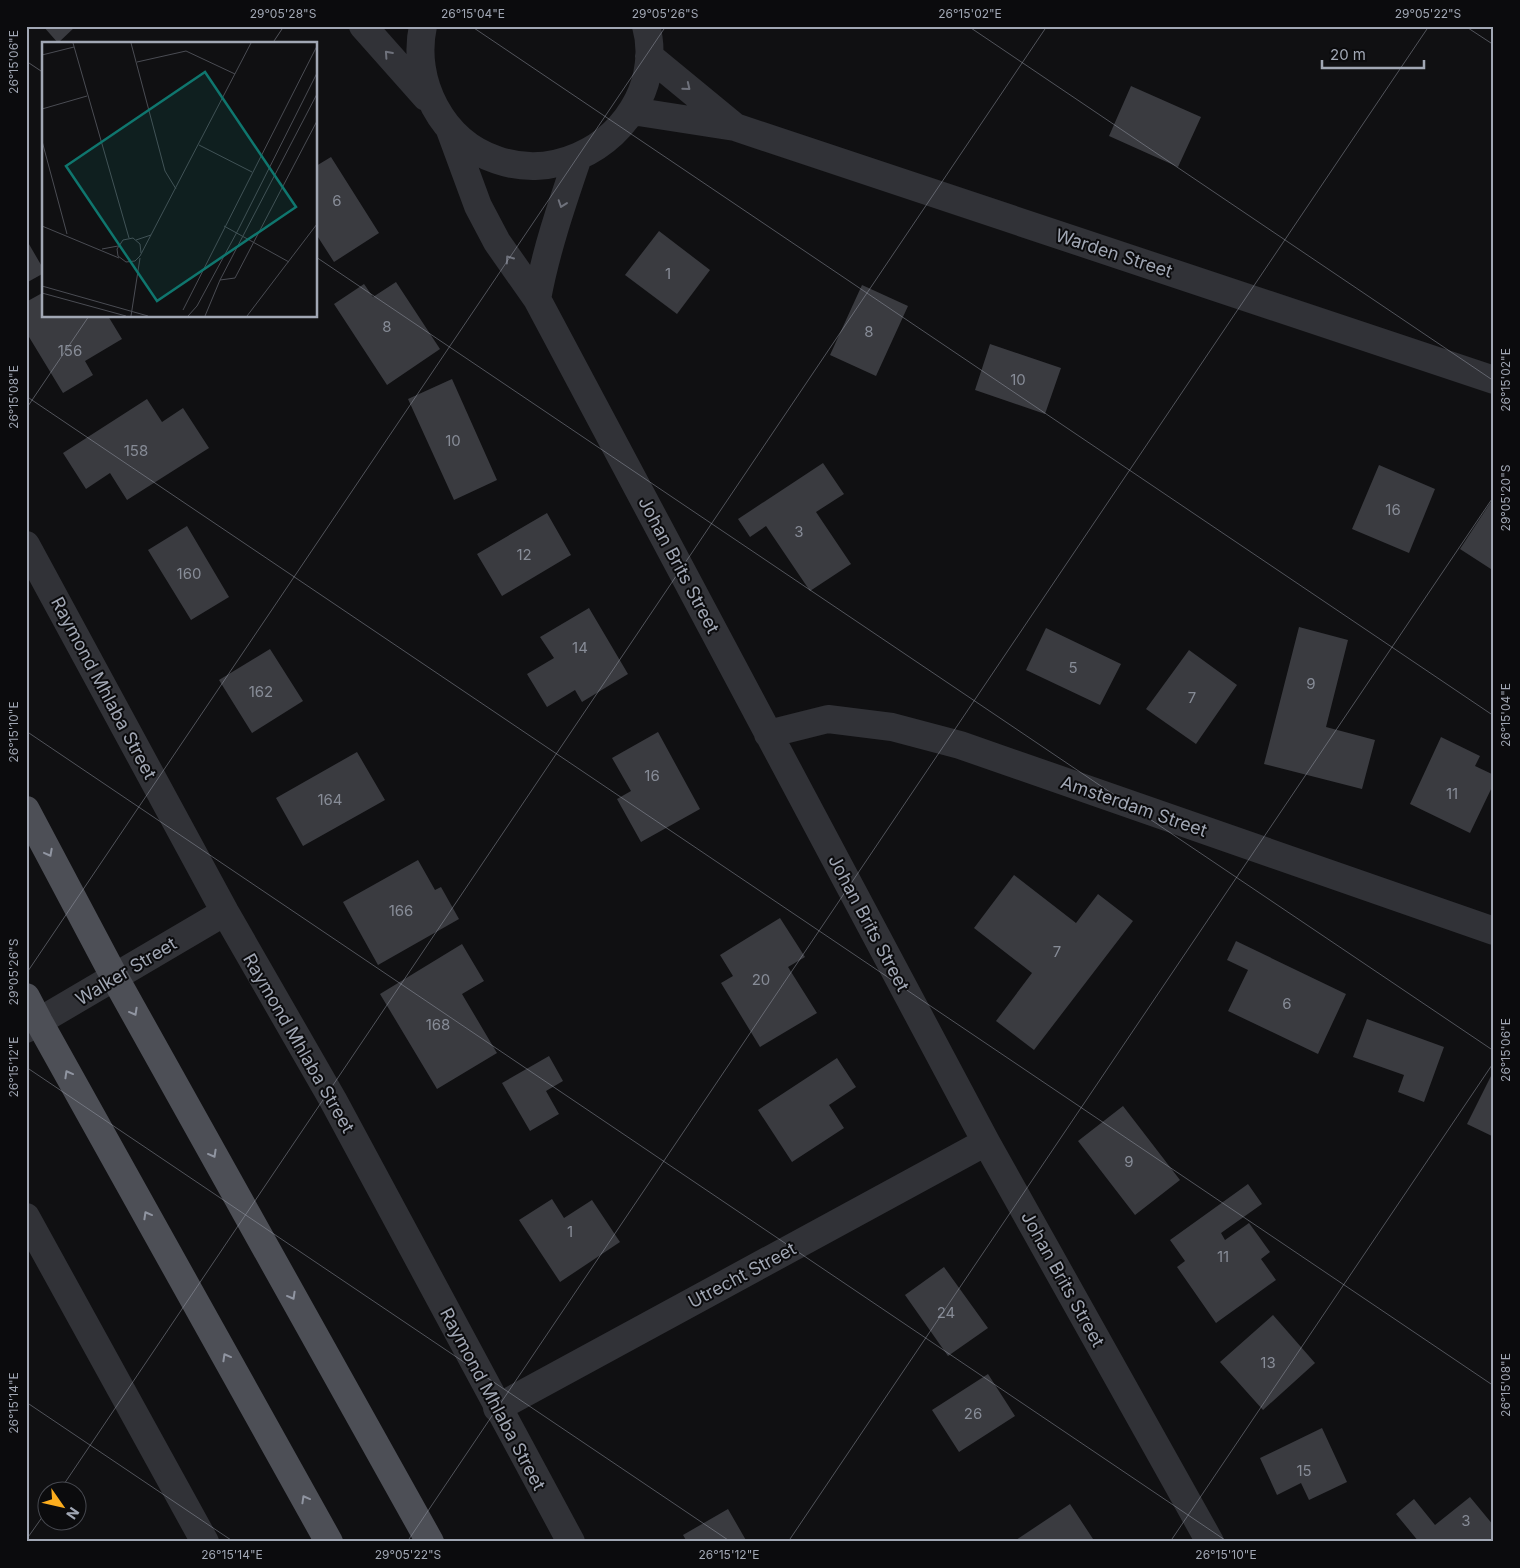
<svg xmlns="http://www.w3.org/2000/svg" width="1520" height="1568" font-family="Inter,sans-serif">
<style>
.building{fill:#3a3b40}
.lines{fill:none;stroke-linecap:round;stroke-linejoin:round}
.street{stroke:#313237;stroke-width:28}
.primary{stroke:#4d4f56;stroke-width:28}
.oneway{stroke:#6f727c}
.oneway2{stroke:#9095a1}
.ticks{fill:none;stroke:#a1a7b4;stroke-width:1;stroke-opacity:0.45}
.labels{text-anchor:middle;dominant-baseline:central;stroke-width:4;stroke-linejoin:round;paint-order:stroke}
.number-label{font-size:15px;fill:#878c97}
.street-label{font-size:18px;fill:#a1a7b4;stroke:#0b0b0d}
.inset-road{fill:none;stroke:#4a4c53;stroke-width:1}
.view{fill:#0f766e;fill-opacity:0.15;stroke:#0f766e;stroke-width:2.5}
.inset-edge{fill:none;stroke:#a1a7b4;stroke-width:2.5}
.neatline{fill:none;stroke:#a1a7b4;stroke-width:2}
.ticks-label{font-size:12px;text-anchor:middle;fill:#a1a7b4}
</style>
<rect width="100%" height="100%" fill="#101012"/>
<path class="building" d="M43 26H76L58 43Z
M1131 86 1201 117 1178 167 1109 136Z
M331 157 379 233 334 262 316 234V166Z
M659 231 710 270 677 314 625 275Z
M26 239 44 270V273L26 283Z
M396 282 440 349 387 385 334 304 364 284 373 297Z
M862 285 908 306 876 376 830 355Z
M44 292V316H108L122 339 85 361 93 375 63 393 26 332V302Z
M990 344 1061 368 1045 414 975 390Z
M452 379 497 480 454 500 408 399Z
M147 399 162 422 183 408 209 448 127 500 110 473 86 489 63 453Z
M823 463 844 494 816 512 851 564 810 591 766 526 750 537 738 519Z
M1379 465 1435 489 1409 553 1352 529Z
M1494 497V571L1460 549Z
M547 513 571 555 502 596 477 554Z
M187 526 229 597 191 620 148 550Z
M589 608 628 674 582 702 575 690 547 707 527 674 554 658 540 637Z
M1299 627 1348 640 1326 727 1375 740 1362 789 1264 764Z
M1046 628 1121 664 1100 705 1026 670Z
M270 649 303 701 252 733 219 680Z
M1189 650 1237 685 1196 744 1146 709Z
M658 732 700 809 641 842 617 799 631 791 612 758Z
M1441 737 1480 756 1475 766 1494 775V783L1470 833 1410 804Z
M357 752 385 800 303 846 276 798Z
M418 860 435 890 441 887 459 919 378 965 343 902Z
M1014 875 1076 923 1098 894 1133 921 1034 1050 996 1021 1032 973 974 928Z
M780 918 805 957 788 967 817 1013 760 1047 721 983 733 976 720 955Z
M1236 941 1346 994 1318 1054 1228 1011 1248 970 1227 960Z
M462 944 484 981 462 994 497 1053 437 1089 380 994Z
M1367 1019 1444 1047 1424 1102 1398 1092 1404 1075 1353 1057Z
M549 1056 563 1081 546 1091 559 1114 530 1131 502 1083Z
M837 1058 856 1087 829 1105 844 1128 792 1162 758 1110Z
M1494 1070V1137L1467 1124Z
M1123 1106 1180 1180 1135 1215 1078 1141Z
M1248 1184 1262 1204 1221 1233 1225 1240 1249 1223 1270 1252 1261 1259 1276 1280 1216 1323 1177 1267 1185 1261 1170 1240Z
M552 1199 564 1218 592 1200 620 1242 560 1282 519 1220Z
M944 1267 988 1328 948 1356 905 1295Z
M1273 1315 1315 1363 1263 1410 1220 1362Z
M988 1374 1015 1416 959 1452 932 1410Z
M1322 1428 1347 1482 1309 1500 1301 1483 1277 1495 1260 1458Z
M1470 1497 1494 1526V1542H1419L1396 1514 1414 1499 1435 1525Z
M1070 1504 1095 1542H1017L1016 1540Z
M728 1509 747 1542H687L683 1535Z"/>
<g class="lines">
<path class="street" d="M363 26 426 97
M423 26C411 81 442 142 497 160 552 179 612 151 638 100 649 79 653 50 646 26
M649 56 734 126
M632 111 735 127 1494 380
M450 130 478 206 497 242 537 299 986 1142 1210 1542
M537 299C546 250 562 204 578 157
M26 545 225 912 333 1100 571 1542
M768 734 828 719 892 727 960 745 1494 931
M26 1029 225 912
M26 1217 205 1542
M497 1408 986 1142"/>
<path class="primary" d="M26 810 115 978 430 1542
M26 997 39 1022 329 1542"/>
</g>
<defs><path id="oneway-chevron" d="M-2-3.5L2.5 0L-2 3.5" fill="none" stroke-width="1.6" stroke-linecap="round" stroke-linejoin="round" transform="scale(1.25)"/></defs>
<g class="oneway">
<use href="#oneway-chevron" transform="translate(388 54) rotate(-132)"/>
<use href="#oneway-chevron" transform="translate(687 87) rotate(39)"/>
<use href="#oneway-chevron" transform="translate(562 204) rotate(109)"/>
<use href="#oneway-chevron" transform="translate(509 259) rotate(-125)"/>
</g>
<g class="oneway2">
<use href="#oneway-chevron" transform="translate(49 853) rotate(62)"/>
<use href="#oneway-chevron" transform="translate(134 1012) rotate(61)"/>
<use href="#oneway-chevron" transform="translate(68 1074) rotate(-119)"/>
<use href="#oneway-chevron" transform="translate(213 1154) rotate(61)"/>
<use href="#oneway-chevron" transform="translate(147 1215) rotate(-119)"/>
<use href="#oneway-chevron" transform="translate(292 1296) rotate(61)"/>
<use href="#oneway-chevron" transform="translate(226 1357) rotate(-119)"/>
<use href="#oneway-chevron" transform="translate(305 1499) rotate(-119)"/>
</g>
<path class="ticks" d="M471 26 1494 716M968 26 1494 381M1465 26 1494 45M272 44 284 26M26 61 44 73M316 257 1494 1051M26 396 1494 1386M26 409 89 316M26 731 1228 1542M26 974 666 26M26 1067 731 1542M26 1402 234 1542M60 1490 1047 26M26 1540 48 1509M407 1542 1429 26M788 1542 1494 496M1170 1542 1494 1062"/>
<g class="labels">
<g class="number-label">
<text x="337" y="200">6</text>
<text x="668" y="273">1</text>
<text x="387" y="326">8</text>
<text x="869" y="331">8</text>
<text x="70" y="350">156</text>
<text x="1018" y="379">10</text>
<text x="453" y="440">10</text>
<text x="136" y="450">158</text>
<text x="1393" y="509">16</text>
<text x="799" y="531">3</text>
<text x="524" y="554">12</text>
<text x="189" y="573">160</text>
<text x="580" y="647">14</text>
<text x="1073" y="667">5</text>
<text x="1311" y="683">9</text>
<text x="261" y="691">162</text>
<text x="1192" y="697">7</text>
<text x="652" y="775">16</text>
<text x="1452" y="793">11</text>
<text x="330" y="799">164</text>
<text x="401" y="910">166</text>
<text x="1057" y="951">7</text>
<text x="761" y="979">20</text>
<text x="1287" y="1003">6</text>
<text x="438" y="1024">168</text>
<text x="1129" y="1161">9</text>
<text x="570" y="1231">1</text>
<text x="1223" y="1256">11</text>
<text x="946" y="1312">24</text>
<text x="1268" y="1362">13</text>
<text x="973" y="1413">26</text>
<text x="1304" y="1470">15</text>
<text x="1466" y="1520">3</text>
</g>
<g class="street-label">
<text transform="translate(1114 253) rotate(18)">Warden Street</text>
<text transform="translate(679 565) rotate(62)">Johan Brits Street</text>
<text transform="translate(104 688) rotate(62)">Raymond Mhlaba Street</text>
<text transform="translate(1134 806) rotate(19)">Amsterdam Street</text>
<text transform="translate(869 923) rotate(62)">Johan Brits Street</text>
<text transform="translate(126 971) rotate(-31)">Walker Street</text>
<text transform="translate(299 1043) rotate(60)">Raymond Mhlaba Street</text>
<text transform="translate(742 1275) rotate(-28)">Utrecht Street</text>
<text transform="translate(1063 1279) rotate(61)">Johan Brits Street</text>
<text transform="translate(493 1399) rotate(62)">Raymond Mhlaba Street</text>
</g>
</g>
<g transform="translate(42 42)">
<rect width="275" height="275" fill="#101012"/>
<path class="inset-road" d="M31 1 87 196M89 1 123 129 134 147M0 13 32 5M95 20 144 9 193 32M0 67 45 54M0 99 25 192M157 103 210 130M0 184 77 216M182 184 247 220M94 198 109 193M60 207 76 204M99 211 98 202 91 196 81 198 75 207 76 214 84 220 93 219 98 214 209 1M178 238 193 236 275 79M0 244 106 274M0 251 84 274M141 268 275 4M89 274 98 216M146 274 155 264 195 190 275 31M163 274 178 238 275 52M205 274 275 182"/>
<path class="view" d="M163 30 254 165 115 259 24 124Z"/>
<rect width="275" height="275" class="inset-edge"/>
</g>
<rect width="1520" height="1568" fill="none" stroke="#0b0b0d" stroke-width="55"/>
<g transform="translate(62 1506) rotate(124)"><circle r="24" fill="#0b0b0d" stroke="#474950"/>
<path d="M0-4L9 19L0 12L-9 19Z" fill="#fcad1e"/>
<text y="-8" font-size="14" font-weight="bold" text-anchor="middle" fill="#a1a7b4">N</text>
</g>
<path d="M1322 60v8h102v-8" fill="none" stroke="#a1a7b4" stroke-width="2.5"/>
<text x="1330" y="60" font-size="15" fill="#a1a7b4" stroke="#0b0b0d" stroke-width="4" paint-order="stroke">20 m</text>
<rect x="28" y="28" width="1464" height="1512" class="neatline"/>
<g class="ticks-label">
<text x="283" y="18">29°05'28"S</text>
<text x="473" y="18">26°15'04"E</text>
<text x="665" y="18">29°05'26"S</text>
<text x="970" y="18">26°15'02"E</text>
<text x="1428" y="18">29°05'22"S</text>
<text transform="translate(14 62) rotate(-90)" y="4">26°15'06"E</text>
<text transform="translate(1506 380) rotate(-90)" y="4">26°15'02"E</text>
<text transform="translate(14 397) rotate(-90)" y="4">26°15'08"E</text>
<text transform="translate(1506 498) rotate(-90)" y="4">29°05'20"S</text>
<text transform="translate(1506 715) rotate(-90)" y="4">26°15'04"E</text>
<text transform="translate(14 732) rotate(-90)" y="4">26°15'10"E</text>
<text transform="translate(14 972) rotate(-90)" y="4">29°05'26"S</text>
<text transform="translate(1506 1050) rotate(-90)" y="4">26°15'06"E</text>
<text transform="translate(14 1067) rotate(-90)" y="4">26°15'12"E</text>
<text transform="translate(1506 1385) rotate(-90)" y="4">26°15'08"E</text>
<text transform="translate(14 1403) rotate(-90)" y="4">26°15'14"E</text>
<text x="232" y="1559">26°15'14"E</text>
<text x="408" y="1559">29°05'22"S</text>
<text x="729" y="1559">26°15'12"E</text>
<text x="1226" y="1559">26°15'10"E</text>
</g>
</svg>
